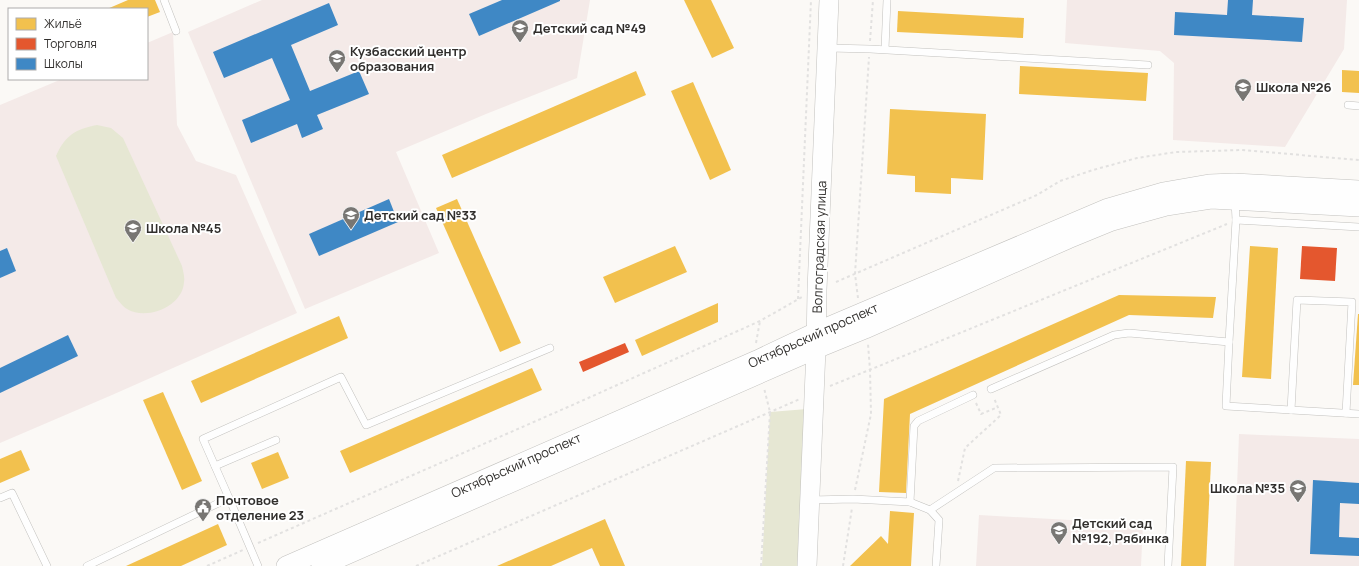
<svg xmlns="http://www.w3.org/2000/svg" width="1359" height="566" viewBox="0 0 1359 566" font-family="Manrope,sans-serif">
  <rect width="100%" height="100%" fill="#fbf9f6"/>
  <g fill="#f4eae8">
    <polygon points="262,0 590,0 577,78 486,114 396,152 439,253 305,309 188,32"/>
    <polygon points="1067,0 1347,0 1344,49 1285,147 1173,140 1174,63 1160,51 1065,43"/>
    <polygon points="173,32 177,125 196,161 236,175 297,313 112,395 0,443 0,105 62,79 147,79 147,43"/>
    <polygon points="1239,434 1359,439 1359,566 1234,566"/>
    <polygon points="979,515 1143,524 1141,566 976,566"/>
  </g>
  <g fill="#e6e7d3">
    <path d="M97 125 111 128 123 138 182 266C183 271 185 277 184 282 183 306 147 321 127 309 123 307 120 302 116 298L56 156C65 136 75 129 97 125Z"/>
    <polygon points="807,409 801,566 762,566 770,412"/>
  </g>
  <g fill="#f2c14e">
    <polygon points="128,0 155,0 160,12 147,17 147,9 107,9"/>
    <polygon points="684,0 711,0 734,48 712,58"/>
    <polygon points="898,11 1024,18 1023,38 897,32"/>
    <polygon points="1020,66 1148,73 1146,101 1019,94"/>
    <polygon points="1342,70 1359,71 1359,93 1342,92"/>
    <polygon points="636,71 646,95 452,178 442,155"/>
    <polygon points="693,82 731,170 710,180 671,91"/>
    <polygon points="890,109 986,114 983,180 951,178 951,194 915,192 915,176 887,174"/>
    <polygon points="457,199 521,343 500,352 436,208"/>
    <polygon points="675,246 687,272 615,303 603,277"/>
    <polygon points="1250,246 1278,248 1271,379 1242,377"/>
    <polygon points="1119,295 1216,297 1213,318 1129,315 910,414 906,493 879,492 884,399"/>
    <polygon points="718,303 718,322 642,356 635,340"/>
    <polygon points="1358,314 1359,314 1359,385 1353,385"/>
    <polygon points="339,316 348,338 201,403 191,381"/>
    <polygon points="532,368 542,390 350,473 340,451"/>
    <polygon points="163,392 202,481 182,490 143,400"/>
    <polygon points="21,450 30,470 0,483 0,459"/>
    <polygon points="278,452 289,478 262,489 251,463"/>
    <polygon points="1186,461 1211,462 1206,566 1181,566"/>
    <polygon points="890,511 914,513 911,566 850,566 881,536 888,544"/>
    <polygon points="605,519 625,566 600,566 592,548 551,566 497,566"/>
    <polygon points="218,524 227,545 181,566 126,566"/>
  </g>
  <g fill="#e4572e">
    <polygon points="1302,246 1337,248 1335,281 1300,279"/>
    <polygon points="625,343 629,352 583,372 579,362"/>
  </g>
  <g fill="#3f88c5">
    <polygon points="502,0 560,0 560,1 479,36 469,14"/>
    <polygon points="1228,0 1253,0 1252,15 1304,18 1302,42 1174,35 1175,12 1227,15"/>
    <polygon points="329,3 338,25 291,45 310,91 359,71 369,94 317,115 323,129 302,138 297,124 251,143 242,120 290,100 272,58 224,78 213,52"/>
    <polygon points="389,199 398,222 319,256 309,234"/>
    <polygon points="7,248 16,271 0,278 0,251"/>
    <polygon points="68,335 78,356 0,393 0,368"/>
    <polygon points="1313,480 1359,483 1359,504 1340,503 1339,537 1359,538 1359,556 1310,554"/>
  </g>
  <g fill="none" stroke-linecap="round" stroke-linejoin="round">
    <g stroke="#c2c1be" stroke-width="8">
      <g id="service">
        <polyline points="164,0 176,31"/>
        <polyline points="829,48 870,49 1148,65"/>
        <polyline points="885,49 887,0"/>
        <polyline points="1348,105 1359,106"/>
        <polyline points="1235,200 1236,220 1229,342 1226,406 1359,414"/>
        <polyline points="1236,220 1359,227"/>
        <polyline points="991,389 1114,335 1129,333 1229,342"/>
        <polyline points="1291,410 1297,300 1352,302 1346,413"/>
        <polyline points="215,466 276,440"/>
        <polyline points="0,498 12,493 47,566"/>
        <polyline points="229,498 203,439 341,377 366,425 550,348"/>
        <polyline points="811,500 853,499 910,502 914,426 918,421 973,395"/>
        <polyline points="910,502 930,510"/>
        <polyline points="87,566 229,498 258,566"/>
        <polyline points="936,566 939,520 930,510 994,468 1173,467 1168,566"/>
      </g>
    </g>
    <g stroke="#c2c1be" stroke-width="20">
      <g id="secondary">
        <polyline points="286,566 757,360 816,332 1108,208 1163,192 1209,184 1234,183 1359,190"/>
        <polyline points="321,566 816,349 865,329 1068,239 1112,221 1166,206 1211,199 1359,207"/>
        <polyline points="807,566 816,349 817,290 829,0"/>
      </g>
    </g>
    <g stroke="#e2e1e0" stroke-width="2" stroke-dasharray="3 3" stroke-linecap="butt">
      <polyline points="870,41 873,0"/>
      <polyline points="836,282 1037,195 1060,181 1093,170 1137,158 1176,152 1242,150 1359,160"/>
      <polyline points="858,298 855,274 869,57"/>
      <polyline points="798,299 811,0"/>
      <polyline points="756,343 760,321"/>
      <polyline points="830,386 1227,224"/>
      <polyline points="976,403 981,414 998,407"/>
      <polyline points="958,481 965,448 1001,415 994,398"/>
      <polyline points="855,490 871,414 870,370 868,344"/>
      <polyline points="258,543 577,403 760,321 802,297"/>
      <polyline points="207,566 243,550"/>
      <polyline points="416,566 800,399"/>
      <polyline points="761,566 770,412 764,388"/>
      <polyline points="843,566 852,508"/>
    </g>
    <use href="#service" stroke="#fefefe" stroke-width="7"/>
    <use href="#secondary" stroke="#fefefe" stroke-width="19"/>
  </g>
  <defs>
    <g id="school-pin" transform="scale(0.9)"><path d="M0 17L-7.5 6A9.5 9.5 0 1 1 7.5 6Z" fill="#787673" stroke="#fff"/><path d="M0-5L7-2L0 1L-7-2ZM-4 1L0 2.5L4 1V4Q0 6-4 4Z" fill="#fff"/></g>
    <g id="civic-pin" transform="scale(0.9)"><path d="M0 17L-7.5 6A9.5 9.5 0 1 1 7.5 6Z" fill="#787673" stroke="#fff"/><path d="M-.6-6.5H3V-4.5H.6V-3L4-1V1h2V6H-6V1h2V-1L-.6-3ZM-1.2 2.5V6h2.4V2.5Z" fill="#fff"/></g>
  </defs>
  <g fill-rule="evenodd">
    <use href="#school-pin" x="520" y="28"/>
    <use href="#school-pin" x="337" y="58"/>
    <use href="#school-pin" x="1243" y="87"/>
    <use href="#school-pin" x="351" y="215"/>
    <use href="#school-pin" x="133" y="228"/>
    <use href="#school-pin" x="1298" y="488"/>
    <use href="#civic-pin" x="203" y="507"/>
    <use href="#school-pin" x="1059" y="530"/>
  </g>
  <g text-anchor="middle" dominant-baseline="central" stroke-width="4" stroke-linejoin="round" paint-order="stroke">
    <g font-size="13" font-weight="bold" fill="#312f2d" stroke="#fff" text-anchor="start">
      <text x="533" y="28">Детский сад №49</text>
      <text x="350" y="51">Кузбасский центр<tspan x="350" dy="15">образования</tspan></text>
      <text x="1256" y="87">Школа №26</text>
      <text x="364" y="215">Детский сад №33</text>
      <text x="146" y="228">Школа №45</text>
      <text x="1285" y="488" text-anchor="end">Школа №35</text>
      <text x="216" y="500">Почтовое<tspan x="216" dy="15">отделение 23</tspan></text>
      <text x="1072" y="523">Детский сад<tspan x="1072" dy="15">№192, Рябинка</tspan></text>
    </g>
    <g font-size="13" fill="#312f2d" stroke="#fff">
      <text transform="translate(819 247) rotate(-88)">Волгоградская улица</text>
      <text transform="translate(813 335) rotate(-24)">Октябрьский проспект</text>
      <text transform="translate(516 465) rotate(-24)">Октябрьский проспект</text>
    </g>
  </g>
  <rect x="8" y="8" width="140" height="72" fill="#ffffff" stroke="#adacab"/>
  <rect x="16" y="18" width="20" height="12" fill="#f2c14e" stroke="#adacab"/>
  <text x="44" y="28" font-size="12" fill="#312f2d">Жильё</text>
  <rect x="16" y="38" width="20" height="12" fill="#e4572e" stroke="#adacab"/>
  <text x="44" y="48" font-size="12" fill="#312f2d">Торговля</text>
  <rect x="16" y="58" width="20" height="12" fill="#3f88c5" stroke="#adacab"/>
  <text x="44" y="68" font-size="12" fill="#312f2d">Школы</text>
</svg>
